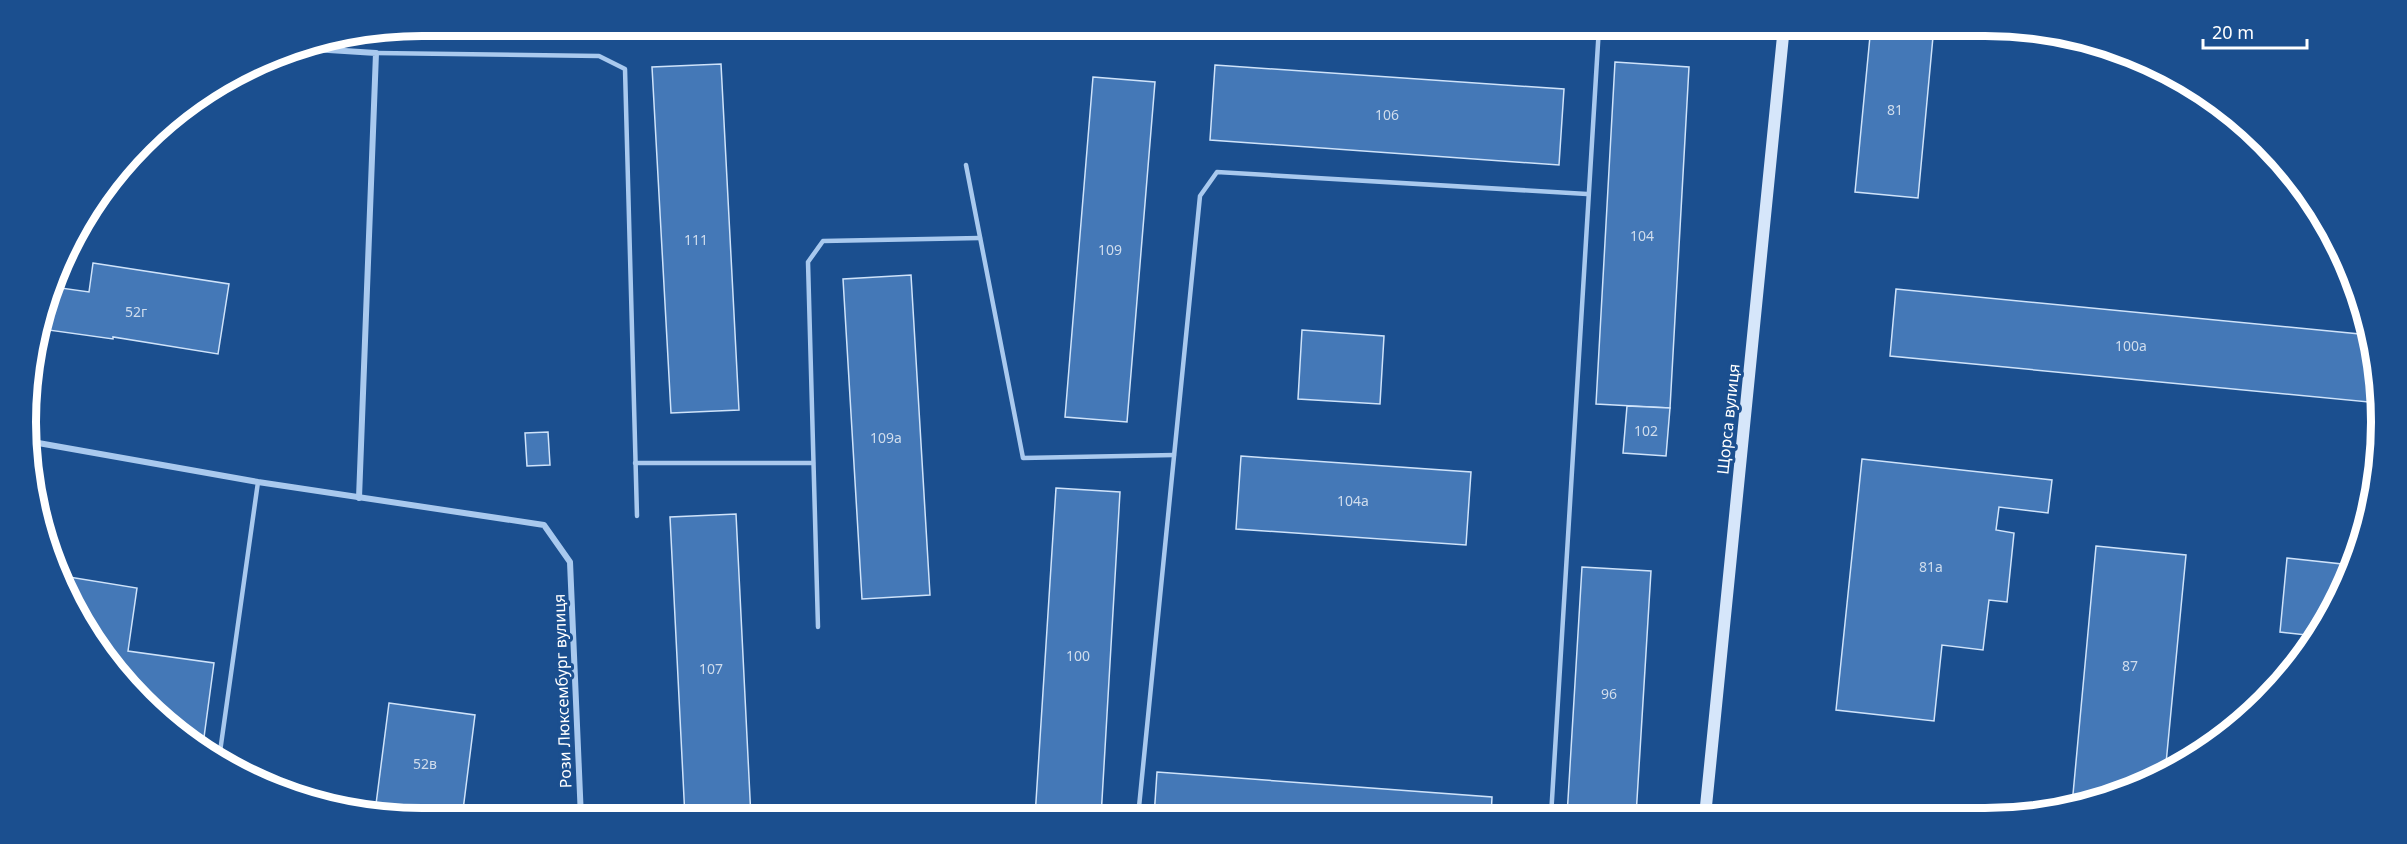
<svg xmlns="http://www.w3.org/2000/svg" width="2407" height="844" viewBox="0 0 2407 844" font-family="'Noto Sans',sans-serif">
  <rect width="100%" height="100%" fill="#1b4f8f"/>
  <g fill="#4478b7" stroke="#cfe3fa" stroke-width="1.5">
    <polygon points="1871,26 1934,26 1918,198 1855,192"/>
    <polygon points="1615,62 1689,67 1670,408 1596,404"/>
    <polygon points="721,64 739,410 671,413 652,67"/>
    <polygon points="1215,65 1564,89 1559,165 1210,140"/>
    <polygon points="1093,77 1155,82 1127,422 1065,417"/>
    <polygon points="93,263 229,284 218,354 113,337 113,339 41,329 54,287 89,292"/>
    <polygon points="911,275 930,595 862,599 843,279"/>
    <polygon points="1896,289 2370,335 2378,370 2379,403 1890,356"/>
    <polygon points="1302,330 1384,336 1380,404 1298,399"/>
    <polygon points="1627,406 1670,408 1666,456 1623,453"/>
    <polygon points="548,432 550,465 527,466 525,433"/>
    <polygon points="1241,456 1471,472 1466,545 1236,529"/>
    <polygon points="1862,459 2052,480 2048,513 1999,507 1996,530 2014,533 2007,602 1989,600 1983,650 1942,645 1934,721 1836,710"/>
    <polygon points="1056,488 1120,492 1101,817 1035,817"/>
    <polygon points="736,514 751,818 685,818 670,517"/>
    <polygon points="2096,546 2186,555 2165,774 2160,778 2072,805"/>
    <polygon points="2287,558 2351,565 2328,621 2316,636 2280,632"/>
    <polygon points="1582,567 1651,571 1636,816 1567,816"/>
    <polygon points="63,576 137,588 128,651 214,663 202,752 141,702 93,643"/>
    <polygon points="389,703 475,715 462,818 422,818 375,812"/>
    <polygon points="1157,772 1492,797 1491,816 1154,817"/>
  </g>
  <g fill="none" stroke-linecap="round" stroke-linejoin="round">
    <g stroke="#a9c9ee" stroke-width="4.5">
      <polyline points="1650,27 1783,36"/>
      <polyline points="376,53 599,56 625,69 637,516"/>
      <polyline points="966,165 1023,458 1174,455"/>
      <polyline points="635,463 813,463"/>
      <polyline points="818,627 808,262 823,241 980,238"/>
      <polyline points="219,759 258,482"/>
      <polyline points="1551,816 1599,27"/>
      <polyline points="1138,817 1200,196 1217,172 1587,194"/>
    </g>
    <g stroke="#a9c9ee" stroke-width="6">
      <polyline points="297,48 376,53 359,498"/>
      <polyline points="27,441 258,482 544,525 570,562 581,818"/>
    </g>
    <polyline stroke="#d6e6fa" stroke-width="12" points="1705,816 1784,26"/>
  </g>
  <g text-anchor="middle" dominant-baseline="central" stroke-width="6" stroke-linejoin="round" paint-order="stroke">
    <g font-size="14" fill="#d0dded">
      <text x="1895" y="109">81</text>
      <text x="1387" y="114">106</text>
      <text x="1642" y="235">104</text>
      <text x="696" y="239">111</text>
      <text x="1110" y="249">109</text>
      <text x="136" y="311">52г</text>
      <text x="2131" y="345">100а</text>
      <text x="1646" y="430">102</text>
      <text x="886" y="437">109а</text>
      <text x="1353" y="500">104а</text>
      <text x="1931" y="566">81а</text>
      <text x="1078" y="655">100</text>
      <text x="2130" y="665">87</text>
      <text x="711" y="668">107</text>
      <text x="1609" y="693">96</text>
      <text x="425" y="763">52в</text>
    </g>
    <g font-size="16" fill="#fff" stroke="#1b4f8f">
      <text transform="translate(1728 419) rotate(-84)">Щорса вулиця</text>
      <text transform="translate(562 691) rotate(-92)">Рози Люксембург вулиця</text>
    </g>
  </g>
  <path d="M0 0H2407V844H0ZM422 36H1985A386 386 0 0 1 2371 422V422A386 386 0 0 1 1985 808H422A386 386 0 0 1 36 422V422A386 386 0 0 1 422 36Z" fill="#1b4f8f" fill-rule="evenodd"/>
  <path fill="none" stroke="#fff" stroke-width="8" d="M422 36H1985A386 386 0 0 1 2371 422V422A386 386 0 0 1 1985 808H422A386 386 0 0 1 36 422V422A386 386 0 0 1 422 36Z"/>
  <path d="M2203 39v9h104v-9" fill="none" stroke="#ffffff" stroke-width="3"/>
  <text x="2212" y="39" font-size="18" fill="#ffffff" stroke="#1b4f8f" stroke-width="4.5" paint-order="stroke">20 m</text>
</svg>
